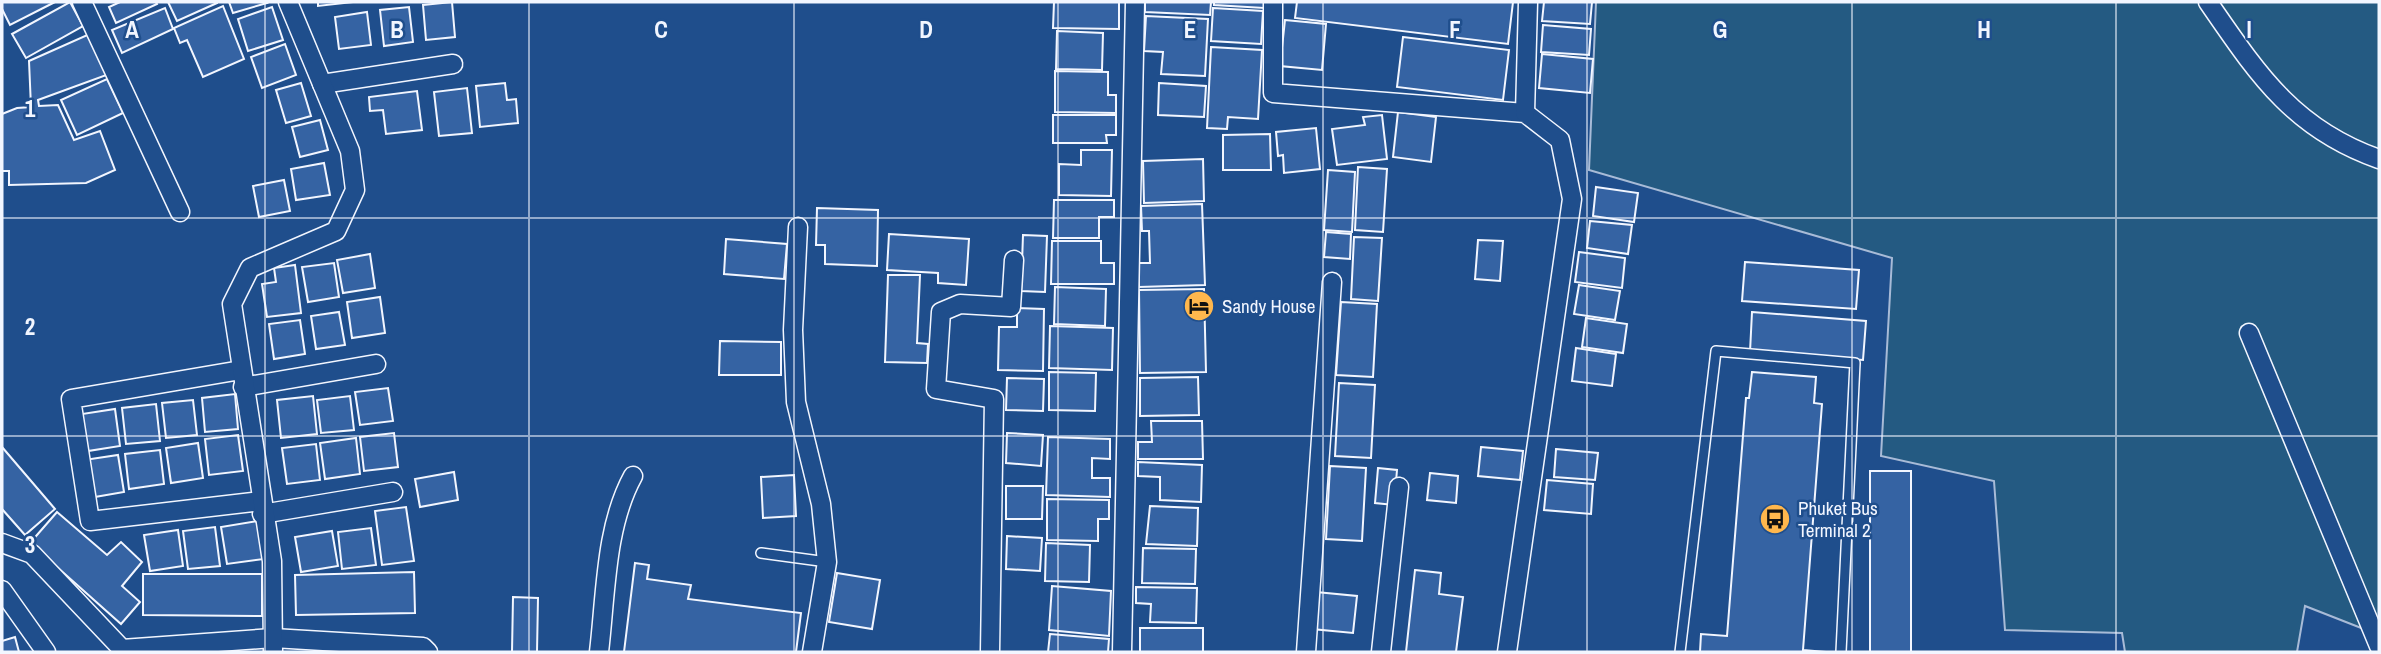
<svg xmlns="http://www.w3.org/2000/svg" width="2381" height="654" viewBox="0 0 2381 654" font-family="'Archivo Narrow',sans-serif">
  <rect width="100%" height="100%" fill="#1f4e8c"/>
  <polygon fill="#245a82" stroke="#a8bbd7" stroke-width="2" points="1596,2 2379,2 2379,635 2305,606 2297,652 2125,652 2122,633 2005,630 1994,481 1881,456 1892,258 1589,170"/>
  <g fill="#3563a3" stroke="#f2f6ff" stroke-width="2">
    <polygon points="2,2 55,2 10,25 2,9"/>
    <polygon points="70,2 83,26 26,58 12,34"/>
    <polygon points="120,2 156,2 157,4 116,23 109,7"/>
    <polygon points="168,2 217,2 217,3 177,21"/>
    <polygon points="229,2 266,2 267,3 233,13"/>
    <polygon points="318,2 353,2 318,6"/>
    <polygon points="452,2 455,37 426,40 423,5"/>
    <polygon points="1054,2 1119,2 1119,29 1053,28"/>
    <polygon points="1145,2 1211,2 1210,15 1145,12"/>
    <polygon points="1214,2 1264,2 1264,8 1214,5"/>
    <polygon points="1297,2 1513,2 1508,44 1295,18"/>
    <polygon points="1544,2 1592,2 1590,24 1542,21"/>
    <polygon points="223,6 244,59 203,77 187,40 180,43 174,28"/>
    <polygon points="272,7 283,40 248,51 238,19"/>
    <polygon points="409,7 413,42 384,46 380,10"/>
    <polygon points="165,8 173,29 122,53 112,30"/>
    <polygon points="1213,8 1263,11 1261,44 1211,41"/>
    <polygon points="367,12 371,45 339,49 335,17"/>
    <polygon points="1146,16 1208,19 1205,76 1161,74 1163,52 1144,51"/>
    <polygon points="1285,20 1326,24 1322,70 1280,66"/>
    <polygon points="1543,25 1591,29 1589,55 1541,52"/>
    <polygon points="1057,31 1103,33 1102,70 1056,69"/>
    <polygon points="94,32 112,73 38,100 39,106 58,105 74,140 100,131 115,170 86,183 9,185 9,171 2,171 2,114 17,108 31,107 29,61"/>
    <polygon points="1403,37 1509,50 1503,100 1397,87"/>
    <polygon points="285,44 296,75 262,88 251,57"/>
    <polygon points="1211,47 1262,50 1258,119 1228,117 1227,129 1207,128"/>
    <polygon points="1542,54 1593,59 1590,93 1539,88"/>
    <polygon points="1055,71 1108,72 1108,95 1116,95 1116,113 1055,112"/>
    <polygon points="107,79 123,113 77,135 61,100"/>
    <polygon points="301,83 311,116 286,123 276,90"/>
    <polygon points="505,83 507,100 516,99 518,123 480,127 476,86"/>
    <polygon points="1159,83 1206,86 1204,117 1158,115"/>
    <polygon points="467,88 472,133 439,136 434,92"/>
    <polygon points="417,91 422,130 386,134 383,110 370,111 369,97"/>
    <polygon points="1398,112 1436,117 1431,162 1393,157"/>
    <polygon points="1053,115 1116,115 1116,135 1106,135 1107,143 1053,143"/>
    <polygon points="1382,115 1387,159 1337,165 1332,129 1365,125 1363,117"/>
    <polygon points="320,120 328,150 300,157 292,127"/>
    <polygon points="1316,128 1320,169 1284,173 1283,155 1278,156 1276,132"/>
    <polygon points="1270,134 1271,170 1223,170 1223,135"/>
    <polygon points="1081,150 1112,150 1111,196 1059,195 1059,164 1081,165"/>
    <polygon points="1203,159 1204,201 1144,203 1143,161"/>
    <polygon points="324,163 330,195 296,200 291,169"/>
    <polygon points="1358,167 1387,169 1383,232 1355,230"/>
    <polygon points="1328,170 1355,172 1352,232 1324,230"/>
    <polygon points="284,180 290,211 259,217 253,186"/>
    <polygon points="1596,187 1638,193 1634,222 1593,216"/>
    <polygon points="1054,200 1114,200 1114,217 1099,217 1099,238 1053,238"/>
    <polygon points="1202,204 1205,285 1139,287 1138,263 1150,263 1149,231 1142,231 1141,206"/>
    <polygon points="817,208 878,210 877,266 825,264 825,245 816,245"/>
    <polygon points="1590,221 1632,225 1628,254 1587,248"/>
    <polygon points="1326,232 1351,234 1350,259 1324,257"/>
    <polygon points="889,234 969,239 966,285 938,283 938,273 887,270"/>
    <polygon points="1023,235 1047,236 1045,292 1021,291"/>
    <polygon points="1354,237 1382,238 1378,301 1351,299"/>
    <polygon points="726,239 787,244 784,279 724,274"/>
    <polygon points="1478,240 1503,241 1500,281 1475,279"/>
    <polygon points="1052,241 1101,241 1101,263 1114,263 1114,284 1051,284"/>
    <polygon points="1579,252 1625,258 1622,288 1575,282"/>
    <polygon points="370,254 375,288 343,293 337,260"/>
    <polygon points="1745,262 1859,270 1856,309 1742,301"/>
    <polygon points="334,263 339,297 308,302 302,267"/>
    <polygon points="295,265 301,313 267,317 262,284 276,282 274,268"/>
    <polygon points="888,275 920,275 917,343 928,344 927,363 885,362"/>
    <polygon points="1579,285 1620,291 1615,320 1574,314"/>
    <polygon points="1055,287 1106,289 1105,326 1054,324"/>
    <polygon points="1204,289 1206,372 1140,373 1139,290"/>
    <polygon points="380,297 385,333 352,338 347,302"/>
    <polygon points="1341,302 1377,304 1373,377 1336,375"/>
    <polygon points="1017,308 1044,309 1043,371 998,370 999,327 1017,327"/>
    <polygon points="339,312 345,345 316,349 311,316"/>
    <polygon points="1752,312 1866,321 1863,360 1750,352"/>
    <polygon points="1586,318 1627,324 1623,353 1582,347"/>
    <polygon points="300,320 305,354 274,359 269,324"/>
    <polygon points="1050,326 1113,328 1112,370 1049,368"/>
    <polygon points="720,341 781,342 781,375 719,375"/>
    <polygon points="1576,348 1616,354 1612,386 1572,381"/>
    <polygon points="1049,372 1096,373 1095,411 1049,410"/>
    <polygon points="1752,372 1816,377 1814,403 1822,404 1803,650 1826,652 1700,652 1701,634 1727,636 1746,398 1749,398"/>
    <polygon points="1198,377 1199,415 1140,416 1140,378"/>
    <polygon points="1007,378 1044,379 1043,411 1006,410"/>
    <polygon points="1339,383 1375,385 1371,458 1335,456"/>
    <polygon points="388,388 393,421 360,425 355,392"/>
    <polygon points="235,394 238,429 205,432 202,398"/>
    <polygon points="313,396 317,434 281,438 277,400"/>
    <polygon points="350,396 354,430 321,433 317,400"/>
    <polygon points="193,400 197,435 166,438 162,403"/>
    <polygon points="156,404 160,441 126,444 122,408"/>
    <polygon points="115,409 120,446 88,451 82,414"/>
    <polygon points="1151,421 1202,421 1203,459 1138,459 1138,442 1152,442"/>
    <polygon points="394,433 398,467 364,471 360,437"/>
    <polygon points="1007,433 1043,435 1041,466 1006,463"/>
    <polygon points="238,435 243,471 209,475 205,439"/>
    <polygon points="1048,437 1110,439 1110,459 1092,458 1092,478 1110,478 1110,497 1046,495"/>
    <polygon points="356,438 360,474 325,479 320,443"/>
    <polygon points="198,443 203,478 171,483 166,448"/>
    <polygon points="316,444 320,480 287,484 282,448"/>
    <polygon points="2,447 55,509 25,535 2,509"/>
    <polygon points="1481,447 1523,451 1520,480 1478,476"/>
    <polygon points="1556,449 1598,453 1595,480 1554,477"/>
    <polygon points="160,450 164,484 129,489 125,454"/>
    <polygon points="118,455 124,492 89,498 84,460"/>
    <polygon points="1138,462 1202,465 1201,502 1160,500 1160,477 1138,476"/>
    <polygon points="1330,466 1366,468 1362,541 1326,539"/>
    <polygon points="1378,468 1397,470 1394,505 1375,503"/>
    <rect x="1870" y="471" width="41" height="181"/>
    <polygon points="454,472 458,500 420,507 415,479"/>
    <polygon points="1430,473 1458,476 1456,503 1427,500"/>
    <polygon points="794,475 796,516 763,518 761,477"/>
    <polygon points="1547,480 1593,484 1591,514 1544,510"/>
    <polygon points="1006,486 1043,486 1042,519 1006,519"/>
    <polygon points="1047,499 1109,500 1109,519 1098,519 1098,541 1047,540"/>
    <polygon points="1150,506 1198,508 1197,546 1146,544"/>
    <polygon points="406,507 414,561 382,565 375,511"/>
    <polygon points="57,512 107,555 121,542 142,562 122,586 140,602 121,624 30,543"/>
    <polygon points="258,521 264,559 227,564 221,527"/>
    <polygon points="215,527 220,566 188,569 183,531"/>
    <polygon points="371,528 376,565 342,569 338,532"/>
    <polygon points="178,530 183,566 150,571 144,535"/>
    <polygon points="332,531 338,566 301,572 295,537"/>
    <polygon points="1007,536 1042,538 1040,571 1006,569"/>
    <polygon points="1046,543 1090,545 1089,582 1045,581"/>
    <polygon points="1143,548 1196,549 1195,584 1142,583"/>
    <polygon points="635,563 649,565 647,579 691,585 688,599 801,613 796,652 624,652"/>
    <polygon points="1415,570 1441,573 1439,594 1463,597 1456,652 1406,652"/>
    <polygon points="414,572 415,613 296,615 295,575"/>
    <polygon points="837,573 880,580 872,629 829,622"/>
    <polygon points="143,574 262,574 262,616 143,615"/>
    <polygon points="1052,586 1111,591 1109,636 1049,630"/>
    <polygon points="1136,587 1197,588 1196,623 1150,622 1151,604 1136,603"/>
    <polygon points="1316,592 1357,596 1353,633 1312,629"/>
    <polygon points="513,597 538,598 537,652 512,652"/>
    <rect x="1140" y="628" width="63" height="24"/>
    <polygon points="1050,634 1109,639 1108,652 1048,652"/>
    <polygon points="15,637 19,652 2,652 2,641"/>
  </g>
  <g fill="none" stroke-linecap="round" stroke-linejoin="round">
    <g stroke="#f2f6ff" stroke-width="12">
      <g id="service">
        <polyline points="761,553 827,562"/>
        <polyline points="1680,652 1716,351 1855,363 1841,652"/>
      </g>
    </g>
    <g stroke="#f2f6ff" stroke-width="21">
      <g id="minor">
        <polyline points="82,2 180,212"/>
        <polyline points="1273,2 1273,93 1525,113 1560,140 1572,199 1507,652"/>
        <path d="M2208 2C2257 73 2293 129 2379 159"/>
        <polyline points="322,84 453,64"/>
        <polyline points="1525,113 1528,2"/>
        <polyline points="798,227 793,330 796,402 821,504 827,562 812,652"/>
        <polyline points="2249,333 2379,646"/>
        <polyline points="241,370 71,399 90,521 261,501"/>
        <polyline points="243,387 376,364"/>
        <polyline points="262,514 393,492"/>
        <polyline points="2,543 32,554 122,649 273,638 423,647 428,652"/>
        <polyline points="2,590 46,652"/>
        <polyline points="273,652 272,561 232,304 250,268 336,231 355,190 350,151 288,2"/>
        <path d="M599 652C606 594 605 527 633 476"/>
        <polyline points="990,652 994,399 936,389 941,312 960,304 1011,307 1014,260"/>
        <polyline points="1122,652 1135,2"/>
        <polyline points="1306,652 1332,282"/>
        <polyline points="1381,652 1399,487"/>
      </g>
    </g>
    <use href="#service" stroke="#1f4e8c" stroke-width="9"/>
    <use href="#minor" stroke="#1f4e8c" stroke-width="18"/>
  </g>
  <path fill="none" stroke="#f2f6ff" stroke-width="2" stroke-opacity="0.55" d="M265 2V652M529 2V652M794 2V652M1058 2V652M1323 2V652M1587 2V652M1852 2V652M2116 2V652M2 218H2379M2 436H2379"/>
  <defs>
    <g id="hotel-disc" transform="scale(1.575)"><circle r="9.5" fill="#ffb74d" stroke="#1f4e8c"/><path d="M-6-4.5h1.5V1H6V5H4.5V3h-9V5H-6ZM-4 0a1.8 1.8 0 1 1 3.6 0ZM.5 0V-2.5h3Q6-2.5 6 0Z" fill="#111"/></g>
    <g id="bus-disc" transform="scale(1.575)"><circle r="9.5" fill="#ffb74d" stroke="#1f4e8c"/><path d="M-5-6H5V4H4V6H2V4H-2V6H-4V4H-5ZM-3.5-4V0h7V-4ZM-3.5 1.2v1.5H-2V1.2ZM2 1.2v1.5H3.5V1.2Z" fill="#111"/></g>
  </defs>
  <g fill-rule="evenodd">
    <use href="#hotel-disc" x="1199" y="306"/>
    <use href="#bus-disc" x="1775" y="519"/>
  </g>
  <g text-anchor="middle" dominant-baseline="central" stroke-width="5" stroke-linejoin="round" paint-order="stroke">
    <g font-size="19" fill="#f2f6ff" stroke="#1f4e8c" text-anchor="start">
      <text x="1222" y="306">Sandy House</text>
      <text x="1798" y="508">Phuket Bus<tspan x="1798" dy="22">Terminal 2</tspan></text>
    </g>
  </g>
  <g font-size="23" text-anchor="middle" font-weight="bold" fill="#f2f6ff" stroke="#1f4e8c" stroke-width="5" stroke-linejoin="round" paint-order="stroke">
    <text x="132" y="38">A</text>
    <text x="397" y="38">B</text>
    <text x="661" y="38">C</text>
    <text x="926" y="38">D</text>
    <text x="1190" y="38">E</text>
    <text x="1455" y="38">F</text>
    <text x="1720" y="38">G</text>
    <text x="1984" y="38">H</text>
    <text x="2249" y="38">I</text>
    <text x="30" y="117">1</text>
    <text x="30" y="335">2</text>
    <text x="30" y="553">3</text>
  </g>
  <rect width="2381" height="654" fill="none" stroke="#f2f6ff" stroke-width="7"/>
</svg>
